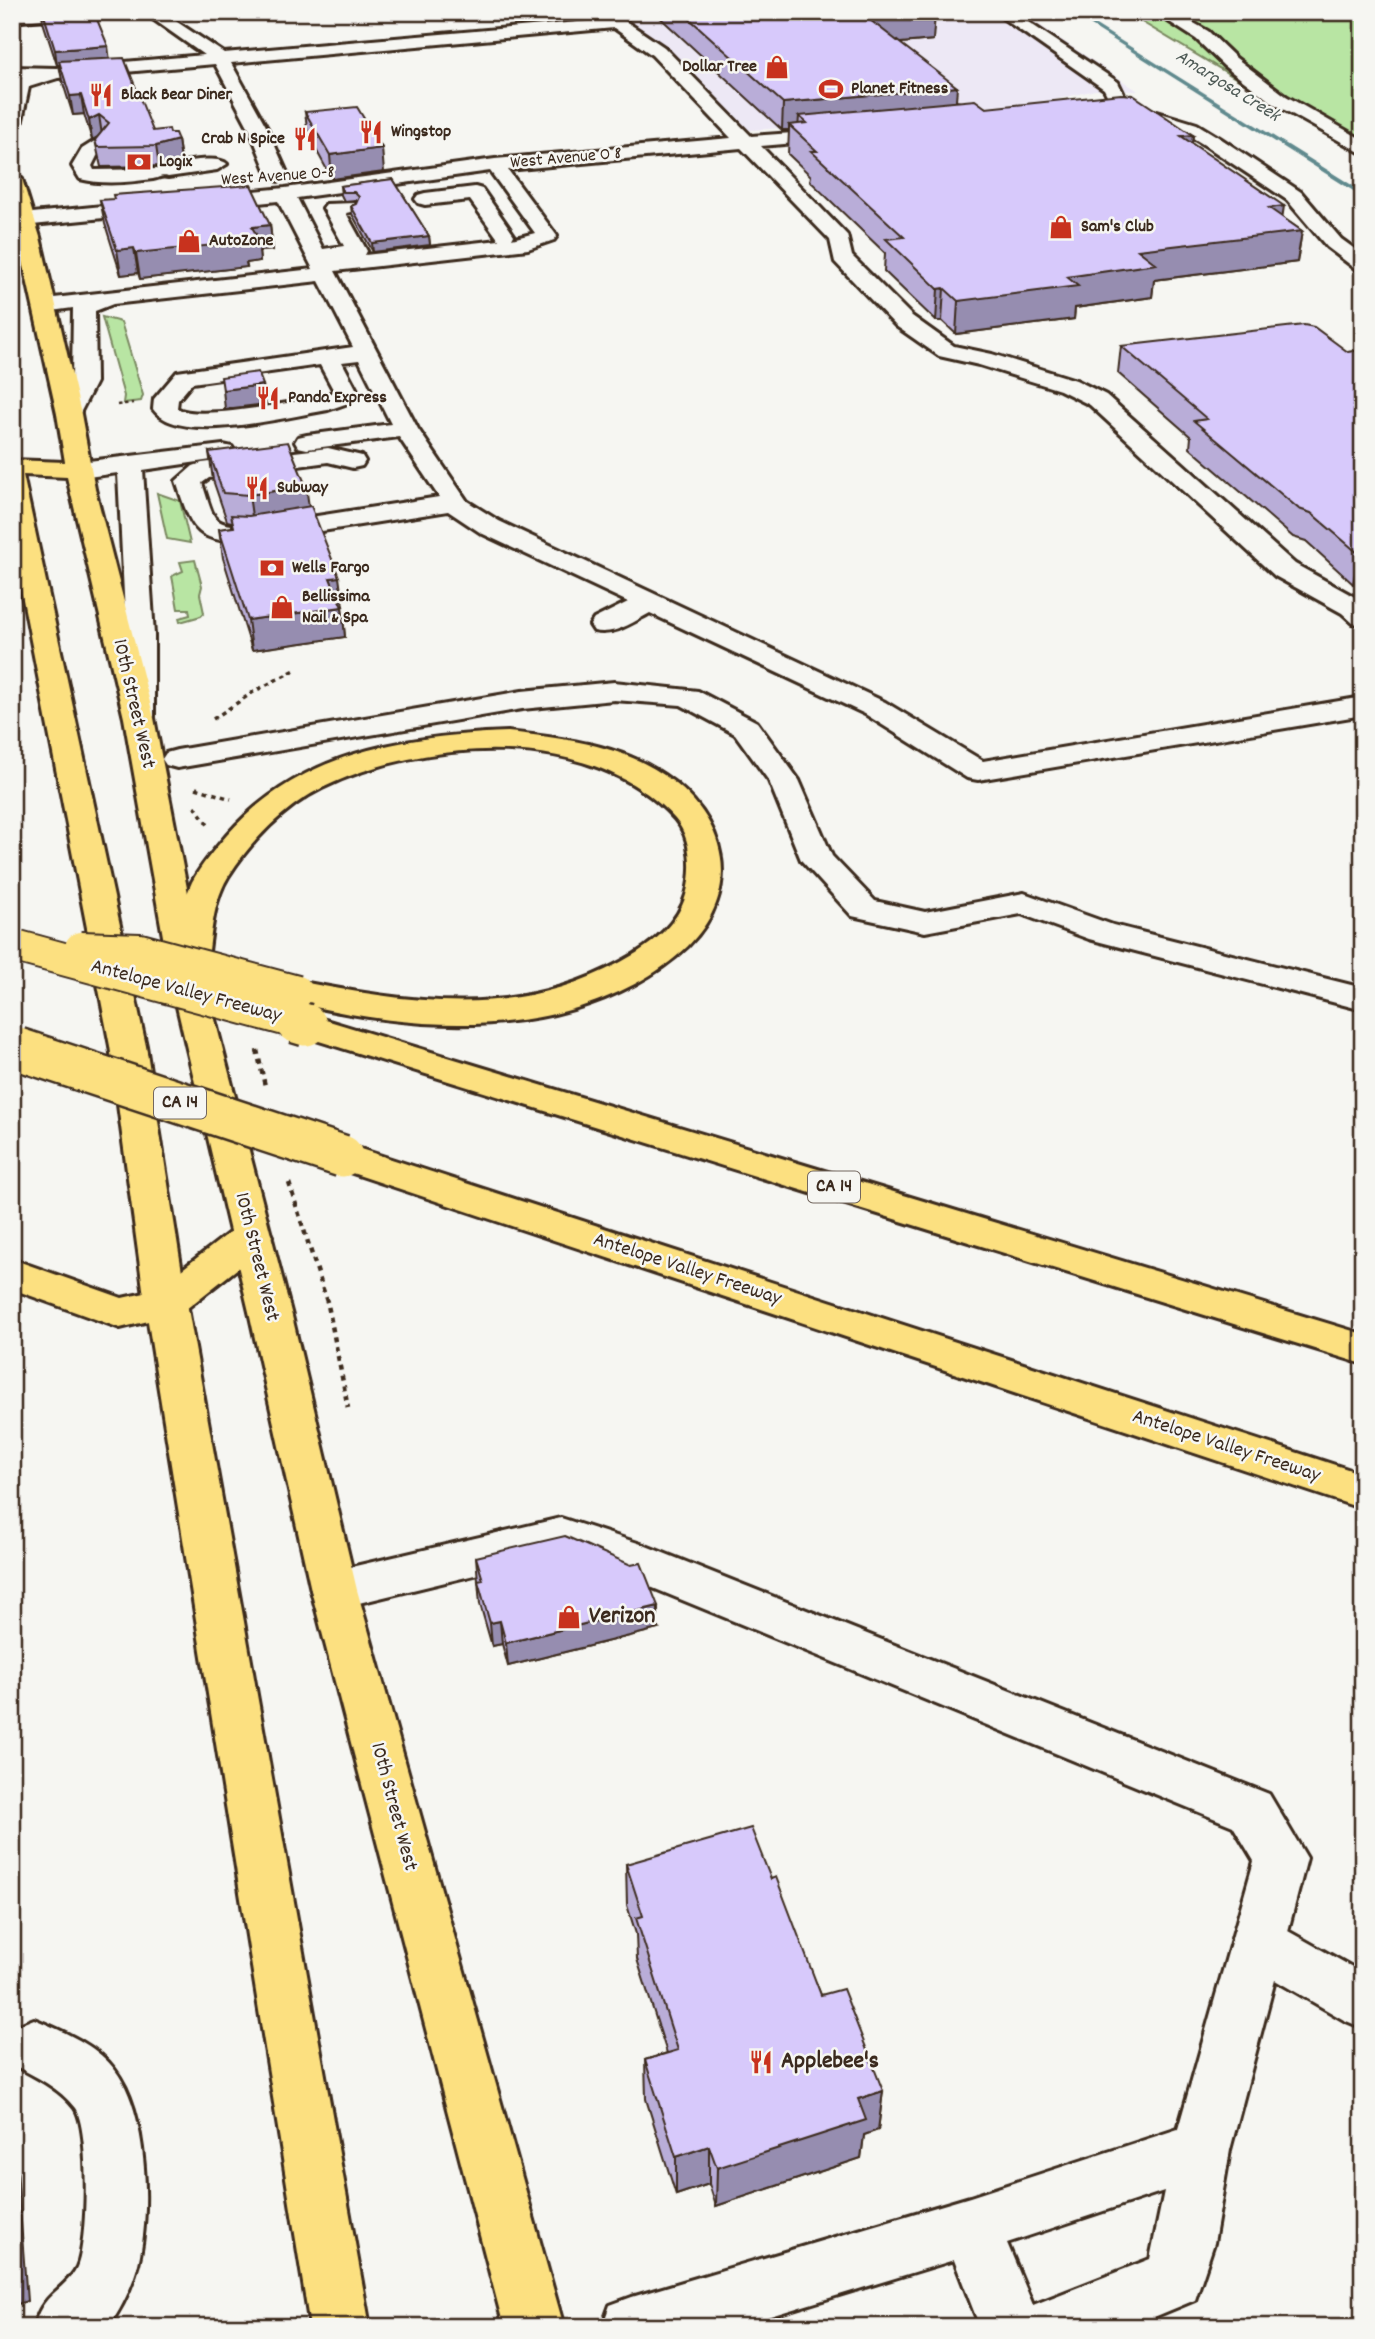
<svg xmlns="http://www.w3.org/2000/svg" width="1375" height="2339" viewBox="0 0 1375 2339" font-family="Dekko,sans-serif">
  <rect width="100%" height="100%" fill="#f6f6f2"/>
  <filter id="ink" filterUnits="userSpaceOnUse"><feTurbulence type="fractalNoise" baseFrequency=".0143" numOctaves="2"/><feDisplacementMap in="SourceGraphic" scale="14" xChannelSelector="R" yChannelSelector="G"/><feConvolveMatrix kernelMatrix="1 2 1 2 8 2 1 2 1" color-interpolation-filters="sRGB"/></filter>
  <g filter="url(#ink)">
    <polygon fill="#ede8f5" points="635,12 1020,12 1138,91 1095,90 1018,109 741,131 631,24 615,16"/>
    <g fill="#b8e5a3" stroke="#7a8860" stroke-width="2">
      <polygon points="1125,12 1363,12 1363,154"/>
      <polygon points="102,317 121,322 143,395 141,401 123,403 124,396"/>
      <polygon points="157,493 180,501 190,543 167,539"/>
      <polygon points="195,560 202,586 200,594 204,613 201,616 180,622 179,618 190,615 189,609 178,609 172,576 183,571 180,562"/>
    </g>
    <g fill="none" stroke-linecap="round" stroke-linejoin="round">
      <polygon fill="#618a8e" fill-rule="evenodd" points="1069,12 1075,12 1363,192 1363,197"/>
      <g stroke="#3b2a1e" stroke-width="6">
        <g id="minor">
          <polygon points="12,12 72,12 64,17 12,22"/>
          <path d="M143 12H162L224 53 601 20 593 12H612L664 47 751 136 849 129 851 133 842 139 761 146 847 235 852 256 912 316 954 346 992 354 1076 380 1106 395 1295 564 1362 601 1363 625 1353 623 1342 613 1275 576 1090 405 1060 390 979 365 939 356 896 326 835 262 830 240 741 148 508 170 557 236 554 240 528 249 335 271 418 429 467 501 499 521 885 702 983 761 1363 697V715L978 780 967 778 865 714 650 613C633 622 614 636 594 631L590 625 594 619 628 602 481 533 448 511 253 542C195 542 193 533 176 481L193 466 202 463 328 448 362 456 365 461 362 466 353 468 328 462 209 478 202 483C215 521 210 526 253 526L439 497 399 437 307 449 298 447 295 442 298 437 307 435 391 424 359 360 342 362 358 392 348 403 328 410C289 416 179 446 153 409L154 399 177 372 353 347 319 281 113 304 95 311 96 382 77 419 69 421 61 419 57 414 72 382 73 308 44 312 36 310 33 305 36 300 313 269 278 201 12 227V215L285 188 495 159 731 138 652 55 614 28 231 63 267 128 288 175 278 181 268 175 249 128 215 64 58 78 29 87 21 125 12 130V84L24 77H12V67L56 68 204 55ZM490 171 535 233 512 239 514 235 482 189 475 187 425 193 418 195 415 199 418 203 425 205 470 200 499 240 365 255 367 251 346 213 355 211 358 207 355 203 326 204 323 208 344 246 323 249 297 198ZM320 365 334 391 323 397C294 401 199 422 177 408L178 400 192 383Z"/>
          <polygon points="994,12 1013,12 1118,82 1128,103 1197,124 1220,138 1301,192 1341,239 1363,255 1363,271 1356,269 1327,247 1287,200 1206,146 1183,132 1115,111 1104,89"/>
          <polygon points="1154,12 1174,12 1208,31 1236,58 1286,96 1363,140 1363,154 1274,104 1224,66 1196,39"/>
          <path d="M101 137 110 143 97 156 92 166 94 170 160 169C171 163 218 154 227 164L217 170 168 177C160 175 160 178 153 179 129 182 103 185 80 179L72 166 82 149Z"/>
          <polygon points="223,445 232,447 235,452 232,457 143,470 154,635 154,716 150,722 139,725 128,722 124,716 126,635 118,473 80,478 71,475 67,470 71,465 80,462"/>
          <polygon points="614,682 698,691 757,722 799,780 832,856 875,901 925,912 1024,893 1113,925 1363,988 1363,1010 1089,939 1021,914 925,932 852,916 801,860 769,781 735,734 681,705 614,700 522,709 177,768 166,765 162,759 166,753 177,750 522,691"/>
          <path d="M561 1518 641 1544 1269 1794 1307 1858 1288 1931 1363 1973V2028L1344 2020 1275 1980 1230 2150 1214 2243 1195 2300 1130 2327H980L954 2260 734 2327H602L610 2305 632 2297 970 2197 1178 2129 1254 1861 1233 1826 609 1570 561 1554 334 1609 318 1603 311 1590 318 1577 334 1571ZM1164 2191 1150 2259 1033 2305 1007 2243Z"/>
          <path d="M34 2019C62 2031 97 2045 115 2070 148 2113 151 2213 138 2264 132 2286 122 2308 108 2327H34C36 2320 38 2313 42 2307 51 2292 69 2284 77 2267 88 2243 90 2129 75 2108 60 2088 36 2077 14 2065L12 2060 14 2027Z"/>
        </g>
      </g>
      <g stroke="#3b2a1e" stroke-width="6">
        <polygon id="major" points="12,173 22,179 40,237 81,414 95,489 154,718 205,981 292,1316 357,1590 564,2327 504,2327 311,1590 250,1316 171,981 124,718 67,477 23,475 146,1046 187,1303 370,2327 310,2327 145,1303 110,1046 12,543 12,460 65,462 57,414 12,212"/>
      </g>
      <g stroke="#3b2a1e" stroke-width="6">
        <g id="highway">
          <path d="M508 732C561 738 619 744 664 775 727 817 744 890 688 946 657 976 614 997 573 1009 481 1036 376 1023 285 1000L279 992 285 984 297 981C412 1003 514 1020 621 962 649 947 677 926 686 895 693 871 692 838 675 819 592 726 425 738 322 788 285 806 250 842 228 877 210 906 211 948 205 981L200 988 188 992 176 988 171 981C177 949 178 912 192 882 201 865 215 849 227 835 300 752 402 736 508 732Z"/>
          <polygon points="306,1014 1363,1334 1363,1364 293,1033 288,1025 293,1017"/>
          <polygon points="342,1143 1363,1474 1363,1509 328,1165 323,1156 328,1147"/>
          <polygon points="252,1222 266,1226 272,1236 266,1246 181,1313 120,1328 12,1289 12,1259 122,1298 154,1291 238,1226"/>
        </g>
      </g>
      <polyline stroke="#3b2a1e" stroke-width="2.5" stroke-dasharray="3.5 3.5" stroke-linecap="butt" points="117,405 133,403"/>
      <g stroke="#3b2a1e" stroke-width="3.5" stroke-dasharray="4.5 4.5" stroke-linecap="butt">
        <polyline points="213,719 255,691 295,670"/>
        <polyline points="196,788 231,799"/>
        <polyline points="195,806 208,825"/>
      </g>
      <g stroke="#3b2a1e" stroke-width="4.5" stroke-dasharray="5 5" stroke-linecap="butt">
        <polyline points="257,1050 265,1086"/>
        <polyline points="289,1183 328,1305 348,1408"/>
      </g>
      <use href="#minor" fill="#f6f6f2" fill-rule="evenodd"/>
      <use href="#major" fill="#fce080" fill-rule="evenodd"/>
      <use href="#highway" fill="#fce080" fill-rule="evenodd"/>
      <g stroke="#3b2a1e" stroke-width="36" stroke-linecap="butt">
        <g id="highway-bridge-far1">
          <polyline points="19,947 303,1024"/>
          <polyline points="81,948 140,950 297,992"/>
        </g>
      </g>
      <g stroke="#3b2a1e" stroke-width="46" stroke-linecap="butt">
        <g id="highway-bridge">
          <polyline points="296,1022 306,1025"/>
          <polyline points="18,1049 342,1156"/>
        </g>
      </g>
      <use href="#highway-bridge-far1" stroke="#fce080" stroke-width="32"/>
      <use href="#highway-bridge" stroke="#fce080" stroke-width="41"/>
    </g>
    <g fill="#b9add8" stroke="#3b2a1e" stroke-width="2">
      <polygon points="42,12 94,12 110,59 153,131 170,133 178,140 181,160 159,166 101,167 95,140 97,138 92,140 84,114 73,115 62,80 59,65 57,65 43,22"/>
      <polygon points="654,12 932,12 933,40 900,43 956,101 986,108 1193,135 1192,144 1282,217 1302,231 1297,262 1154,280 1152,297 1075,308 1074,319 956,334 942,321 936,321 884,271 885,253 810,181 811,176 788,154 789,130 782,130"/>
      <polygon points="305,112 384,172 332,179 308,135"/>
      <polygon points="393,179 429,236 430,245 373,252 352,214 351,206 356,204 357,202 355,200 344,201 341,195 340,186"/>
      <polygon points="100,200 270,225 273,250 259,251 260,261 246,263 247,267 140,279 138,273 121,275 105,224"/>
      <polygon points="1121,346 1348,352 1363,350 1363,582 1353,584 1306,541 1293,537 1190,448 1191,437 1118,373"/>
      <polygon points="209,452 309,507 343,606 342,606 345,637 252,650 223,558 219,529 232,527 232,522 227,521 213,480"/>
      <polygon points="476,1557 658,1629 508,1666 502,1644 492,1646 480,1604"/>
      <polygon points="626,1864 771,1879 821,1995 883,2091 878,2130 864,2135 861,2158 716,2206 709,2184 676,2195 646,2099 645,2060 667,2053 637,1959 636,1934 627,1905"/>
    </g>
    <g fill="#968db0" stroke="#3b2a1e" stroke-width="2">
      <polygon points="935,14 933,40 868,46 870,20"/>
      <polygon points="108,46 110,61 57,65 55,50"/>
      <polygon points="957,87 955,115 807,123 799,116 798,129 789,125 789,130 782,130 783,103"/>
      <polygon points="81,95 84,114 73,115 70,96"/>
      <polygon points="99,115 102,135 92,140 89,120"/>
      <polygon points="1193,135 1189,165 1181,136"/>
      <polygon points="178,140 181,160 159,166 156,146"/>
      <polygon points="382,148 384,172 332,179 330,155"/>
      <polygon points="1284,206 1280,233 1302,231 1297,262 1154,280 1152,297 1075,308 1074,319 956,334 958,301 1067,277 1138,250 1269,208"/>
      <polygon points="270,225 273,250 259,251 260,261 246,263 247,267 140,279 136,253 242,238 252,227"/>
      <polygon points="429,236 430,245 373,252 372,243"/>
      <polygon points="134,248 138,273 121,275 117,250"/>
      <polygon points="944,288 942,321 936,321 938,289"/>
      <polygon points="263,385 266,404 225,409 223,390"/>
      <polygon points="306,486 310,514 253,523 249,495"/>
      <polygon points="1359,554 1363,554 1363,582 1353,584"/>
      <polygon points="339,577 343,606 334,607 330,578"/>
      <polygon points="342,607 345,637 252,650 248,620"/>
      <polygon points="658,1606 658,1629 508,1666 506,1643"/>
      <polygon points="500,1621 502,1644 492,1646 490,1623"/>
      <polygon points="883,2091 878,2130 864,2135 861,2158 716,2206 717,2168 858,2099"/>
      <polygon points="709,2146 709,2184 676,2195 676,2157"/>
      <polygon points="12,2147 16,2155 27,2301 12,2306"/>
    </g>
    <g fill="#d7c9fb" stroke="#3b2a1e" stroke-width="2">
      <polygon points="43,12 94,12 108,46 55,50"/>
      <polygon points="682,12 932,12 935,14 870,20 957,87 783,103"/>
      <polygon points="124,58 153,131 169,129 170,133 175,133 178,140 156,146 97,147 95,140 109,123 99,115 89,120 81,95 70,96 59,61"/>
      <polygon points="1121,94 1133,95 1193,135 1181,136 1284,206 1269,208 1302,231 1138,250 1156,264 1067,277 1078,286 958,301 944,288 938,289 886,239 904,237 811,151 817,151 789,125 807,123 799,116 975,100 986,108"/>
      <polygon points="357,107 382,148 330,155 305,112"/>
      <polygon points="393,179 429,236 372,243 351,206 356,204 359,197 354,192 343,192 340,186"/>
      <polygon points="251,185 270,225 252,227 257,236 242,238 244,242 136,253 134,248 117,250 100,200 114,199 113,195"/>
      <polygon points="1304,325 1314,327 1348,352 1363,350 1363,554 1359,554 1311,513 1299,509 1194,421 1207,419 1121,346"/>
      <polygon points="258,372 263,385 223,390 221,377"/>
      <polygon points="288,442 306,486 249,495 223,493 209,452"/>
      <polygon points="311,506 339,577 330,578 342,607 248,620 219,529 234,527 231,515 249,516"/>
      <polygon points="565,1536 631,1565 641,1563 658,1606 506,1643 500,1621 490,1623 478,1581 483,1580 476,1557"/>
      <polygon points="751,1828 771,1879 776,1877 821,1995 843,1989 883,2091 858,2099 866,2120 717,2168 709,2146 676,2157 645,2060 678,2050 636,1918 643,1916 626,1864"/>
    </g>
  </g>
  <defs>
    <g id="shop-bare" transform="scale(1.89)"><path d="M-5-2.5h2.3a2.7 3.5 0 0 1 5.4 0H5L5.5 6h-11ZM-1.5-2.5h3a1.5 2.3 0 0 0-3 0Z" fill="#c8321e" stroke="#f6f6f2" stroke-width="2.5" paint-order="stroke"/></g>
    <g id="stadium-bare" transform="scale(1.89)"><path d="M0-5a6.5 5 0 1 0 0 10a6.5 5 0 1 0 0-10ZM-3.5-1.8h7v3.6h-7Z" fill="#c8321e" stroke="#f6f6f2" stroke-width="2.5" paint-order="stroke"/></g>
    <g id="restaurant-bare" transform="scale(1.89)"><path d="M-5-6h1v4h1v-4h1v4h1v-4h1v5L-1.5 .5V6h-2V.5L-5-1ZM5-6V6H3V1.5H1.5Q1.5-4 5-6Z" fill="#c8321e" stroke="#f6f6f2" stroke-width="2.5" paint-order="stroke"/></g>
    <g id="bank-bare" transform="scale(1.89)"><path d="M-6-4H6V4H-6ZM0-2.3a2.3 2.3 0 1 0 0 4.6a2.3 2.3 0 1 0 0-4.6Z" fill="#c8321e" stroke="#f6f6f2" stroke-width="2.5" paint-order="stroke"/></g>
  </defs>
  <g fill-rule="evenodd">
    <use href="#shop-bare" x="777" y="67"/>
    <use href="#stadium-bare" x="831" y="89"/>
    <use href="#restaurant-bare" x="101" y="95"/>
    <use href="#restaurant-bare" x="371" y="132"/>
    <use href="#restaurant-bare" x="305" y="139"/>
    <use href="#bank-bare" x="139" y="162"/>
    <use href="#shop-bare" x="1061" y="227"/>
    <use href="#shop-bare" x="189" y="241"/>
    <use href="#restaurant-bare" x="268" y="398"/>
    <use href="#restaurant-bare" x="257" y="488"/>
    <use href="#bank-bare" x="272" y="568"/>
    <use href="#shop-bare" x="282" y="607"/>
    <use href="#shop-bare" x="569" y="1617"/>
    <use href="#restaurant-bare" x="761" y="2062"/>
  </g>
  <g text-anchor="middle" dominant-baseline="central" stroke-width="5" stroke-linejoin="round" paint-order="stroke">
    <g font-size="18" font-weight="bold" fill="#3b2a1e" stroke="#f6f6f2" text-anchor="start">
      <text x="757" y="67" text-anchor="end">Dollar Tree</text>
      <text x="851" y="89">Planet Fitness</text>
      <text x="121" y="95">Black Bear Diner</text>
      <text x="391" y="132">Wingstop</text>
      <text x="285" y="139" text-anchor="end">Crab N Spice</text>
      <text x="159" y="162">Logix</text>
      <text x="1081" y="227">Sam's Club</text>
      <text x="209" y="241">AutoZone</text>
      <text x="288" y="398">Panda Express</text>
      <text x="277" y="488">Subway</text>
      <text x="292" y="568">Wells Fargo</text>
      <text x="302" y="597">Bellissima<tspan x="302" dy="21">Nail &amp; Spa</tspan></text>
    </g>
    <g font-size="18" fill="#3b2a1e" stroke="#f6f6f2">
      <text transform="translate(566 159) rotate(-5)">West Avenue O 8</text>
      <text transform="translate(278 177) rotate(-4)">West Avenue O-8</text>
    </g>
    <g font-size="19" font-style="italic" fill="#4e5a56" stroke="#f6f6f2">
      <text transform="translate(1227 87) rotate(32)">Amargosa Creek</text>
    </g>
    <g fill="#f6f6f2" stroke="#73675e" stroke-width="2">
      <rect x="154" y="1087.5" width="52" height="31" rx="5"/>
      <rect x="808" y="1171.5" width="52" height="31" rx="5"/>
    </g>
    <g font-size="19" font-weight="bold" fill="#3b2a1e">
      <text x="180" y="1103">CA 14</text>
      <text x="834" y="1187">CA 14</text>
    </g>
    <g font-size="21" fill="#3b2a1e" stroke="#f6f6f2">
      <text transform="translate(133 704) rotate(77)">10th Street West</text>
      <text transform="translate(186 992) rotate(15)">Antelope Valley Freeway</text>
      <text transform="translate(256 1257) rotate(76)">10th Street West</text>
      <text transform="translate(687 1270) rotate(18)">Antelope Valley Freeway</text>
      <text transform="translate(1226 1447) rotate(18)">Antelope Valley Freeway</text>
      <text transform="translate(393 1807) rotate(75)">10th Street West</text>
    </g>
    <g font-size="24" font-weight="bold" fill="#3b2a1e" stroke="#f6f6f2" text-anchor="start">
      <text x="589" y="1617">Verizon</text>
      <text x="781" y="2062">Applebee's</text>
    </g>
  </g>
  <rect width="1375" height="2339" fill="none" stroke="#f6f6f2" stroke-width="42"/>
  <rect x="21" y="21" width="1333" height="2297" fill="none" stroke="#3b2a1e" stroke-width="2.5" filter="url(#ink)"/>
</svg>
